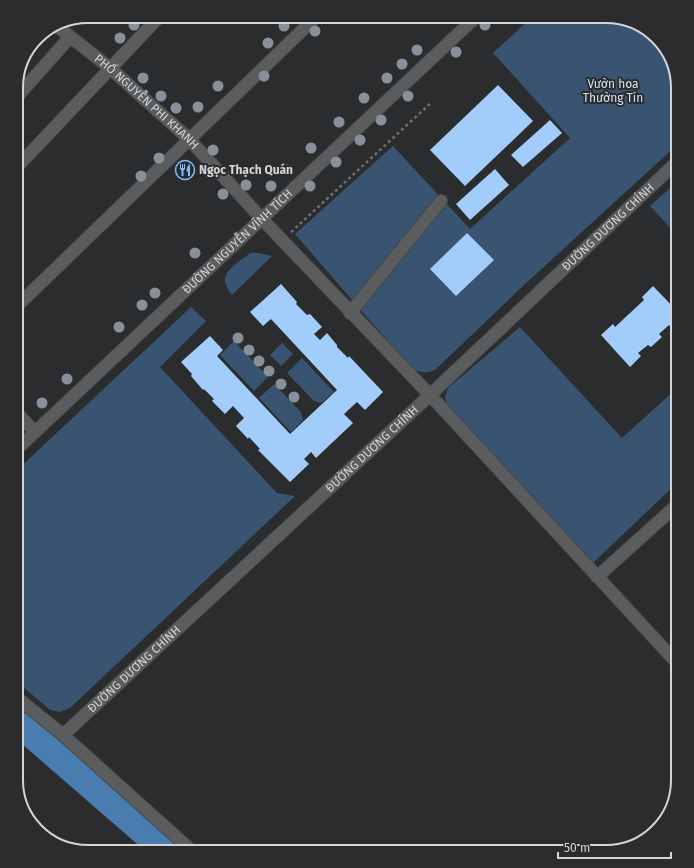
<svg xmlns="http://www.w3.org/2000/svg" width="694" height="868" viewBox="0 0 694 868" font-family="'Fira Sans',sans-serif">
  <rect width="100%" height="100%" fill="#2b2c2e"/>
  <g fill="#385471">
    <path d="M533 16H611L638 24 669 57 678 88V144L523 286 435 370C427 374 420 372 412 369L295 234 393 146 470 229 570 138 493 53Z"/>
    <polygon points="678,181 678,236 650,206"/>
    <path d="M250 253H259L272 256 232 295C215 274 233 267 250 253Z"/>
    <polygon points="191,307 206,321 160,367 277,493 295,496 70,708 60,712 50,710 16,681 16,471"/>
    <polygon points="520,327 622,438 678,387 678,482 592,564 447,405 445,397 448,388"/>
    <polygon points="234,341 268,377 254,391 220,355"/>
    <polygon points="282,343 293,354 281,366 270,355"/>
    <polygon points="302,358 334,392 321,403 314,401 287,373"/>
    <polygon points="274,384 301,412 303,420 291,432 259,398"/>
  </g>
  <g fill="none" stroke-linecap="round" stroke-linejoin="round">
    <polyline stroke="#497caf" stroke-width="27" points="16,721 167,852"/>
  </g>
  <g fill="#a2cdfa">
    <polygon points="498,85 533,121 465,186 430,150"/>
    <polygon points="550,120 562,133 523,167 511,155"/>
    <polygon points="495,169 509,185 470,220 456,204"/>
    <polygon points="467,233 494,260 456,296 430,269"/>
    <polygon points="281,284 297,302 296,304 307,315 310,314 322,327 314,334 320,340 327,333 337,345 337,347 348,358 349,356 383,392 365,410 357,402 344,414 353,423 316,458 311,452 304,459 309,464 290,482 258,450 260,449 249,437 248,439 236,426 244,418 233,406 225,414 212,401 214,399 204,389 203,390 191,376 192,374 181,362 210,336 223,350 217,356 290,434 337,390 271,319 263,326 250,312"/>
    <polygon points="653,286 678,312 678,321 671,328 669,325 659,334 662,337 651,347 648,345 638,353 641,356 630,367 601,335 613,324 615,327 644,300 642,297"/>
  </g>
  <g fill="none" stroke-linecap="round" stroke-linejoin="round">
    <g stroke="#454749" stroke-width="14">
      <g id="minor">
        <path id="s1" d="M58 27 110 68 189 139 261 218 430 395 678 664"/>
        <polyline points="16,98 70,37"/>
        <polyline points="16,168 160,16"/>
        <polyline points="16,307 317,16"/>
        <polyline points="350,313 441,201"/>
        <polyline points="16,412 35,432"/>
        <path id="s2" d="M16 450 477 16"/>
        <polyline points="597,577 678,504"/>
        <polyline points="16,697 63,735 193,852"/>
        <path id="s3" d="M63 735 430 395 678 161"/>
      </g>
    </g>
    <polyline stroke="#6e6f71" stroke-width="2.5" stroke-dasharray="3 3" stroke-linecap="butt" points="291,232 432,102"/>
    <use href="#minor" stroke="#5a5c5e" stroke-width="12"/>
  </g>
  <g fill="#889099">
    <circle cx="134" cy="25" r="5.5"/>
    <circle cx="485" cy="25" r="5.5"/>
    <circle cx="284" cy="26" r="5.5"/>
    <circle cx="315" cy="31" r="5.5"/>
    <circle cx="120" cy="38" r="5.5"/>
    <circle cx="268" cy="43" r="5.5"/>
    <circle cx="417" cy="50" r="5.5"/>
    <circle cx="456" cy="52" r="5.5"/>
    <circle cx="402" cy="64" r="5.5"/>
    <circle cx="264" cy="76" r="5.5"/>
    <circle cx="143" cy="78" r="5.5"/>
    <circle cx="387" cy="78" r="5.5"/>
    <circle cx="218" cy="86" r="5.5"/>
    <circle cx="161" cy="96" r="5.5"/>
    <circle cx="408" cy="96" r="5.5"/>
    <circle cx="364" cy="98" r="5.5"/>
    <circle cx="198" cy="107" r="5.5"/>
    <circle cx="176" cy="108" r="5.5"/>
    <circle cx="381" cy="120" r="5.5"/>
    <circle cx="339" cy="122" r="5.5"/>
    <circle cx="360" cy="140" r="5.5"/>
    <circle cx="311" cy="148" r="5.5"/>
    <circle cx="213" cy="150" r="5.5"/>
    <circle cx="159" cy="158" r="5.5"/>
    <circle cx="336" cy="162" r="5.5"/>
    <circle cx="287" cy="170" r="5.5"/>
    <circle cx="141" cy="176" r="5.5"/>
    <circle cx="246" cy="185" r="5.5"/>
    <circle cx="271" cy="186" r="5.5"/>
    <circle cx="310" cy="186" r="5.5"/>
    <circle cx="223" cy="194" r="5.5"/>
    <circle cx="195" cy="253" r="5.5"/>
    <circle cx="155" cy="293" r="5.5"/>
    <circle cx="142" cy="305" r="5.5"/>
    <circle cx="119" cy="327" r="5.5"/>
    <circle cx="238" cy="338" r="5.5"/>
    <circle cx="249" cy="350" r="5.5"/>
    <circle cx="259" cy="361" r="5.5"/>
    <circle cx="269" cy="371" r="5.5"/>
    <circle cx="67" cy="379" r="5.5"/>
    <circle cx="281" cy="384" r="5.5"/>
    <circle cx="294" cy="397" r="5.5"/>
    <circle cx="42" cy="403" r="5.5"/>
  </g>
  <defs>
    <g id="restaurant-ring" transform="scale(1)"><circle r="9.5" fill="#2b2c2e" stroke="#81bdfa" stroke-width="1.5"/><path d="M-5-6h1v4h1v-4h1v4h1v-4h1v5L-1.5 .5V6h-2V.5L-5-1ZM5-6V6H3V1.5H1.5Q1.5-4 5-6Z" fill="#81bdfa"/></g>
  </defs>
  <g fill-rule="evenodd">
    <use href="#restaurant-ring" x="185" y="170"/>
  </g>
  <g text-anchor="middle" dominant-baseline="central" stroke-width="4" stroke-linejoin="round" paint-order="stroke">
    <g font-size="12" fill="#d4e2f1" stroke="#2b2c2e">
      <text x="613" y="84">Vườn hoa<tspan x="613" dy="14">Thường Tín</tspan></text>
    </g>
    <g font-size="12" fill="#d3d5d6" stroke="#2b2c2e">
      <text stroke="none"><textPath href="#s1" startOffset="116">PHỐ NGUYỄN PHI KHANH</textPath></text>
      <text stroke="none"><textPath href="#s3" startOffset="745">ĐƯỜNG DƯƠNG CHÍNH</textPath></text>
      <text stroke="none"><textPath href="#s2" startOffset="304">ĐƯỜNG NGUYỄN VĨNH TÍCH</textPath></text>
      <text stroke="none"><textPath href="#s3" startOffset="421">ĐƯỜNG DƯƠNG CHÍNH</textPath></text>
      <text stroke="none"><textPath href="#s3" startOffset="97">ĐƯỜNG DƯƠNG CHÍNH</textPath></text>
    </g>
    <g font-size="12" font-weight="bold" fill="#d3d5d6" stroke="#2b2c2e" text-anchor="start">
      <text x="199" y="170">Ngọc Thạch Quán</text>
    </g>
  </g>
  <path d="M0 0H694V868H0ZM88 23H606A65 65 0 0 1 671 88V780A65 65 0 0 1 606 845H88A65 65 0 0 1 23 780V88A65 65 0 0 1 88 23Z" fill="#2b2c2e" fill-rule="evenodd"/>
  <path fill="none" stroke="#d3d5d6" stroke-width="2" d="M88 23H606A65 65 0 0 1 671 88V780A65 65 0 0 1 606 845H88A65 65 0 0 1 23 780V88A65 65 0 0 1 88 23Z"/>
  <path d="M558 852v6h113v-6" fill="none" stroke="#d3d5d6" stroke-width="2"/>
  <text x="564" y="852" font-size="12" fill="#d3d5d6" stroke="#2b2c2e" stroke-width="3" paint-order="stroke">50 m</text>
</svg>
